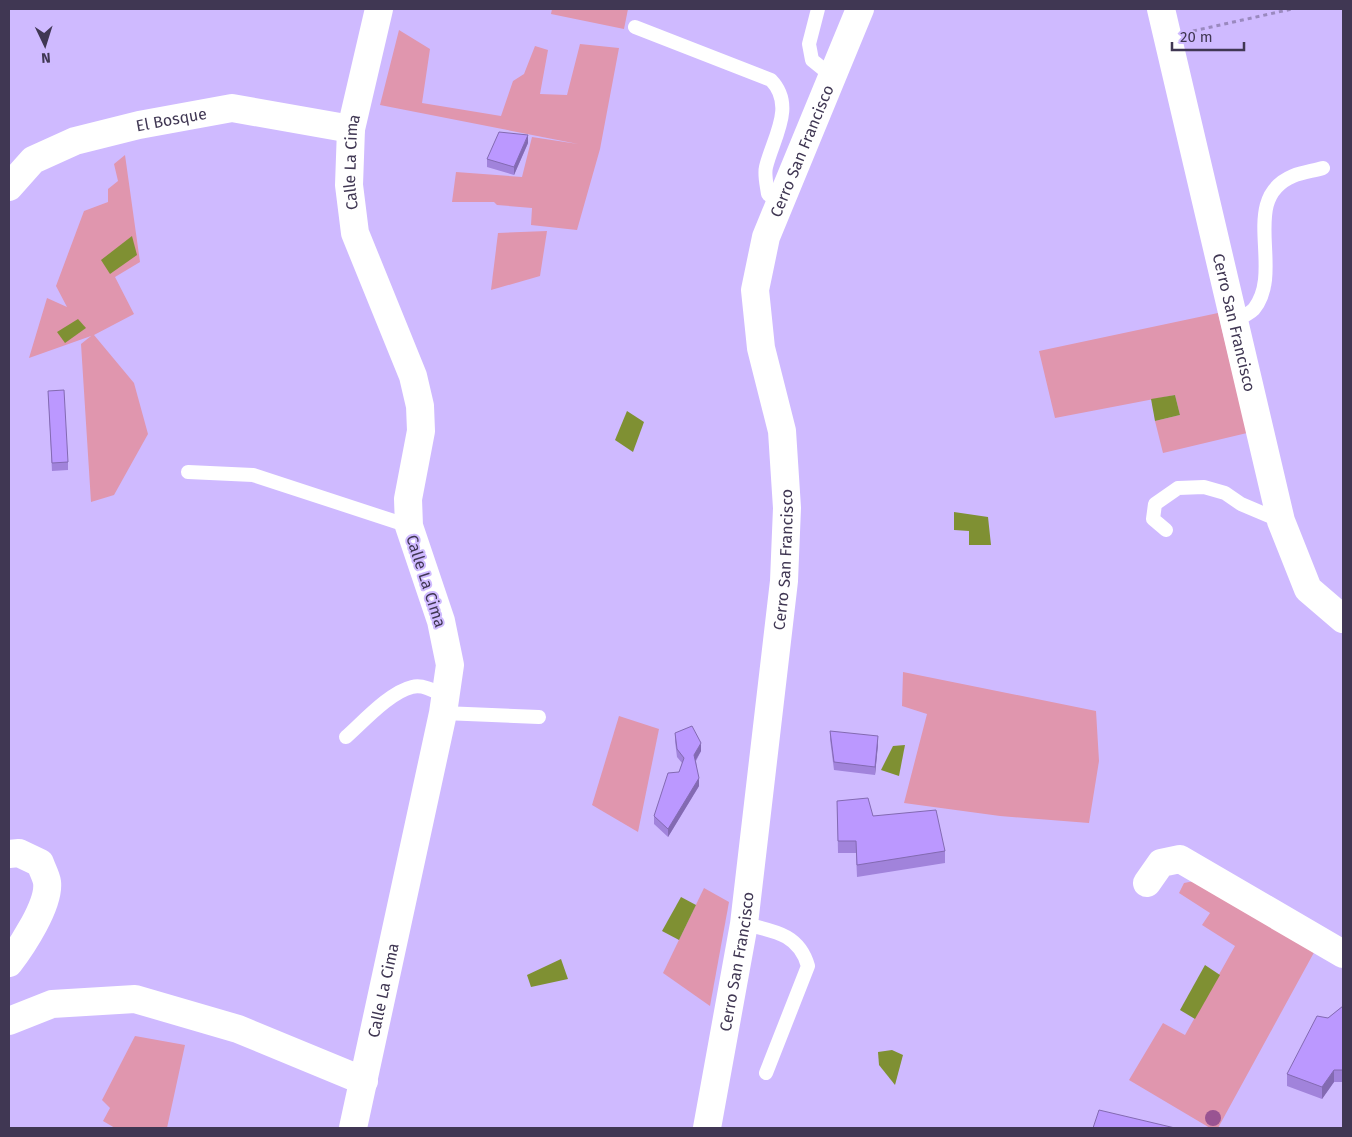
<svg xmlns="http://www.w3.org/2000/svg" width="1352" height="1137" viewBox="0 0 1352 1137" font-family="'Fira Sans',sans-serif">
  <rect width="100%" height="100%" fill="#cfbaff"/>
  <g fill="#e096ae">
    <polygon points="552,9 628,9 624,29 551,14"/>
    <polygon points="399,30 430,49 422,103 501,116 513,81 524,74 535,46 548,50 540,94 567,95 580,44 619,48 600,149 577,230 531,225 532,208 497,205 494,202 452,202 456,172 522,177 532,137 578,144 380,105"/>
    <polygon points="125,155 140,262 115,277 134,314 94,335 134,383 148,434 114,495 91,502 81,344 91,336 29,358 47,298 67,307 56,286 84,211 108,202 108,189 118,181 114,164"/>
    <polygon points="547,231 540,276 491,290 498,233"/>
    <polygon points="1218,313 1247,433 1163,453 1155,421 1180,415 1175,395 1055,418 1039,351"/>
    <polygon points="903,672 1096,711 1099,761 1089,823 1000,816 904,803 927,714 902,706"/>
    <polygon points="619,716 659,729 638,832 592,805"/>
    <polygon points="1199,880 1317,947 1218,1128 1210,1128 1129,1080 1163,1023 1185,1035 1235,946 1202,925 1210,913 1179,893 1184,883"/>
    <polygon points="704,888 729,902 710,1006 663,973"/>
    <polygon points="135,1036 185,1045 167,1128 115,1128 103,1121 110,1108 102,1100"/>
  </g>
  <g fill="#7f9033">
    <polygon points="132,236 137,255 110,274 101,260"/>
    <polygon points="78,319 86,328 65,343 57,332"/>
    <polygon points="1175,395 1180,415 1155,421 1151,399"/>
    <polygon points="627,411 644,422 633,452 615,440"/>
    <polygon points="954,512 988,517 991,545 969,545 969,531 954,530"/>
    <polygon points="905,745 899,776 881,770 893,746"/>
    <polygon points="681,897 696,905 679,940 662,931"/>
    <polygon points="561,959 568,979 531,987 527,975"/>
    <polygon points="1205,965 1220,975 1195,1019 1180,1010"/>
    <polygon points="892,1050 903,1055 895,1085 879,1065 878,1052"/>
  </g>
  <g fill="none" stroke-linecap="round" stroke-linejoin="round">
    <polyline stroke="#9a89bf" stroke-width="3" stroke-dasharray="4 4" stroke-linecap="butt" points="1193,31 1292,9"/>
    <g stroke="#fff" stroke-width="14">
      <polyline points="818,9 809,44 812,60 833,77"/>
      <path d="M635 27 771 80C796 106 773 138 766 167 764 175 767 186 768 194L779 203"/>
      <path d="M1234 321C1240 318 1249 314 1254 309 1285 270 1238 199 1293 176 1303 172 1313 171 1323 168"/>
      <polyline points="188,472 253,475 409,526"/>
      <polyline points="1166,530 1153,519 1155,504 1178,488 1204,487 1225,493 1241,504 1281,521"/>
      <polyline points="443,713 539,717"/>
      <path d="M346 737C363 722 390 692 412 687 424 684 436 692 446 697"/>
      <path d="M744 924C774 931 799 934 808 966L766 1073"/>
    </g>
    <g stroke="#fff" stroke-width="28">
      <path id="s1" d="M9 187 33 160 75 141 139 125 232 108 351 129"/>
      <path d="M9 854 19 853 40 863C42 869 46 876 47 882 50 904 22 946 9 963"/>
      <polyline points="1147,883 1161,863 1180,859 1343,954"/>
      <polyline points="9,1021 52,1004 135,999 238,1029 364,1081"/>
    </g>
    <g stroke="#fff" stroke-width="28">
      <path id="s2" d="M1161 9 1281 521 1308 589 1343 619"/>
      <path id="s3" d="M353 1128 443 713 450 665 441 621 409 526 408 499 421 431 420 406 413 376 355 233 349 185 351 129 379 9"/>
      <path id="s4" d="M707 1128 744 924 784 581 787 508 782 431 761 348 755 290 766 237 860 9"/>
    </g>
  </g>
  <circle fill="#995492" cx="1213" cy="1118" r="8"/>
  <g fill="#a183db">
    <polygon points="528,143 514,175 487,167 487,159"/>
    <polygon points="48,391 68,462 68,470 52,471"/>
    <polygon points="830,731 878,744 875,775 834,770 830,739"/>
    <polygon points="675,733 701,751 696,761 699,786 668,837 654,824 654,816 679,772 682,763 677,757 675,741"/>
    <polygon points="837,801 873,816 945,851 945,863 857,877 856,853 838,853"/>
    <polygon points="1343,1006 1343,1082 1334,1082 1322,1099 1287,1086 1287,1074 1328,1018"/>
  </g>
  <g fill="#836ab2">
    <polygon points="528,135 528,143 514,175 514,167"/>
    <polygon points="878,736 878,744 875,775 875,767"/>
    <polygon points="701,743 701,751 694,763 694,755"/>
    <polygon points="699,778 699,786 668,837 668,829"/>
    <polygon points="1334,1070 1334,1082 1322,1099 1322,1087"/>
  </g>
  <g fill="#bb98ff" stroke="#836ab2">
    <polygon points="499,132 528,135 514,167 487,159"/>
    <polygon points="64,390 68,462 52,463 48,391"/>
    <polygon points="692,726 701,743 694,755 699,778 668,829 654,816 668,773 679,772 684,758 677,749 675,733"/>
    <polygon points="830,731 878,736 875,767 834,762"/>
    <polygon points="868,798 873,816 936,810 945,851 857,865 856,841 838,841 837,801"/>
    <polygon points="1343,1006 1343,1070 1334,1070 1322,1087 1287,1074 1317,1016 1328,1018"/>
    <polygon points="1099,1110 1175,1128 1093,1128"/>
  </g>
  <g text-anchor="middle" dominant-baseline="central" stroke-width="4" stroke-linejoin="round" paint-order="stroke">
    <g font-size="16" fill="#403753" stroke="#cfbaff">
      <text stroke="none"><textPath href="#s1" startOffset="181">El Bosque</textPath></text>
      <text stroke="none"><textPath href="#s4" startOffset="994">Cerro San Francisco</textPath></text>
      <text stroke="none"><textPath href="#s3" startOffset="996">Calle La Cima</textPath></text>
      <text stroke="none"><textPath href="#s2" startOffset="322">Cerro San Francisco</textPath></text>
      <text stroke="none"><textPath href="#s4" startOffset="574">Cerro San Francisco</textPath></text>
      <text transform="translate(426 581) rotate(72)">Calle La Cima</text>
      <text stroke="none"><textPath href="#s4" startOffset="169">Cerro San Francisco</textPath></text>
      <text stroke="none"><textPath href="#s3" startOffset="141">Calle La Cima</textPath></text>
    </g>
  </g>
  <rect width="1352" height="1137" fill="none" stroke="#403753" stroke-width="20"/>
  <g transform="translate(45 45) rotate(176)" stroke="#cfbaff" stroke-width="4" paint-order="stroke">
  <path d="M0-4L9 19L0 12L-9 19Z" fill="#403753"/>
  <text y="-8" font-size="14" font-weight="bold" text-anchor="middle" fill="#403753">N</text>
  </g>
  <path d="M1172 42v8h72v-8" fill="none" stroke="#403753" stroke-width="2.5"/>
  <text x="1180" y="42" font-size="15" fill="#403753" stroke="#cfbaff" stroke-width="4" paint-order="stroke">20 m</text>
</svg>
